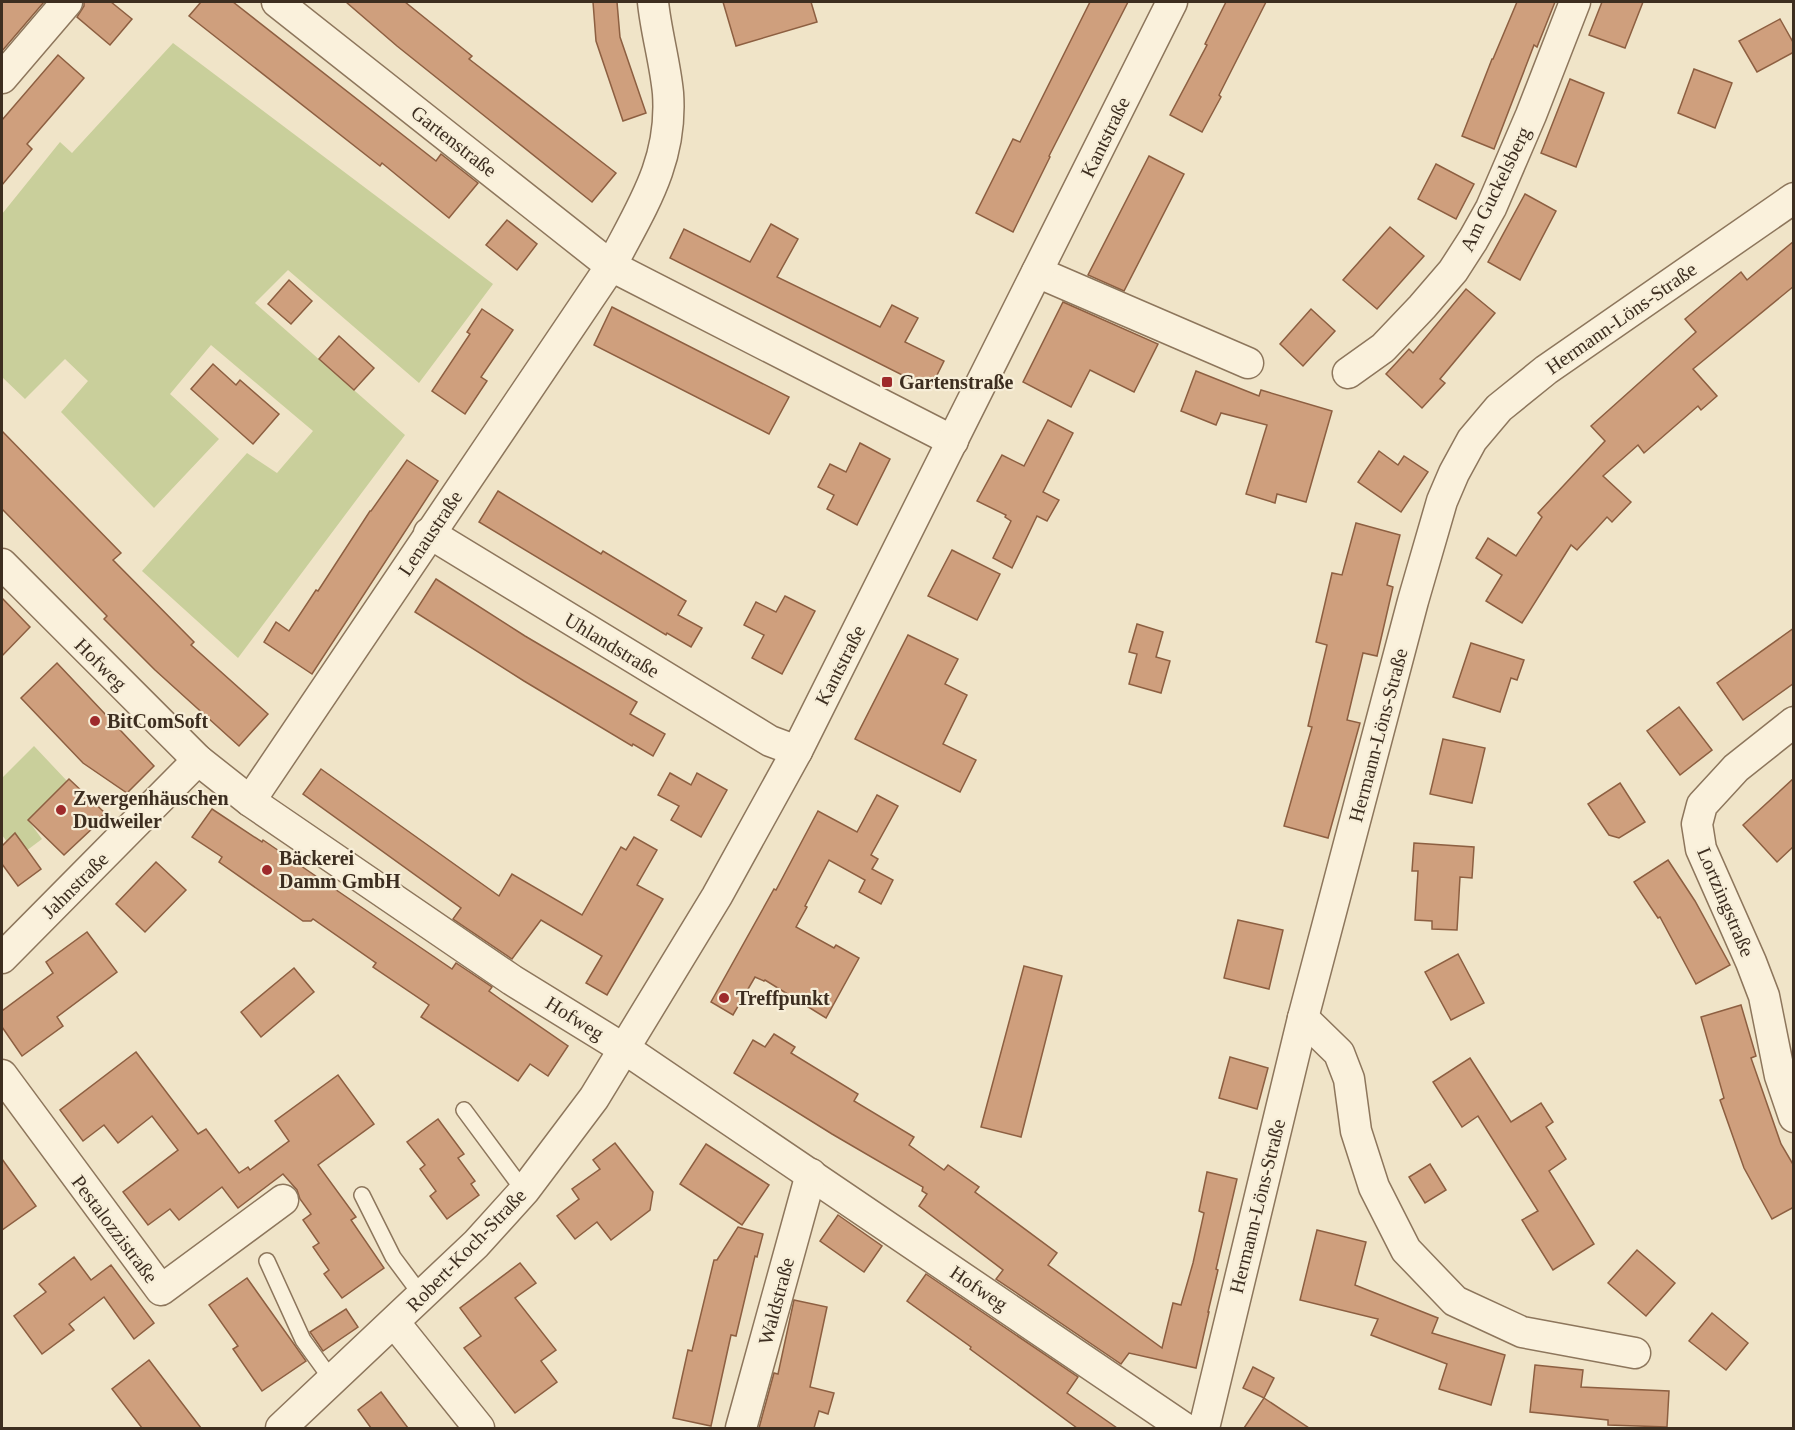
<svg xmlns="http://www.w3.org/2000/svg" width="1795" height="1430" viewBox="0 0 1795 1430" font-family="Georgia,serif">
  <rect width="100%" height="100%" fill="#f0e4c8"/>
  <g fill="#c9cf9b">
    <polygon points="173,43 493,284 419,383 288,270 255,303 405,435 238,658 142,571 247,453 277,473 313,431 211,345 170,394 219,439 154,508 61,412 88,381 65,359 25,399 2,377 2,214 60,142 72,153"/>
    <polygon points="34,746 67,781 28,820 42,839 18,857 2,835 2,778"/>
  </g>
  <g fill="#cf9f7d" stroke="#8d5f41" stroke-width="1.5">
    <polygon points="2,2 44,2 2,51"/>
    <polygon points="84,2 111,2 132,19 110,45 77,17 84,6"/>
    <polygon points="201,2 233,2 436,161 441,154 478,183 449,218 382,163 380,166 189,16"/>
    <polygon points="346,2 405,2 472,56 469,59 616,173 592,202 397,46"/>
    <polygon points="593,2 617,2 620,37 646,113 623,121 596,41"/>
    <polygon points="723,2 811,2 817,22 736,46"/>
    <polygon points="1090,2 1128,2 1049,156 1050,157 1013,232 976,213 1013,139 1020,142"/>
    <polygon points="1226,2 1266,2 1219,95 1221,97 1202,132 1170,115 1207,45 1205,44"/>
    <polygon points="1517,2 1555,2 1537,47 1534,45 1494,149 1462,136 1492,59 1493,59"/>
    <polygon points="1602,2 1643,2 1625,48 1589,35"/>
    <polygon points="1780,19 1794,44 1794,52 1757,72 1739,41"/>
    <polygon points="58,55 84,78 27,144 32,149 2,185 2,120"/>
    <polygon points="1694,69 1732,83 1715,128 1678,113"/>
    <polygon points="1570,79 1604,93 1576,167 1541,153"/>
    <polygon points="1149,156 1184,174 1124,291 1088,275"/>
    <polygon points="1436,164 1474,184 1456,219 1418,199"/>
    <polygon points="1525,194 1556,211 1520,280 1488,262"/>
    <polygon points="507,220 537,244 517,270 486,245"/>
    <polygon points="771,224 798,239 777,277 880,327 892,305 918,318 905,342 944,361 930,389 670,258 684,229 750,262"/>
    <polygon points="1390,227 1424,256 1377,309 1343,280"/>
    <polygon points="1794,241 1794,286 1693,369 1717,396 1701,410 1698,406 1644,453 1638,445 1603,476 1631,502 1612,522 1607,517 1577,550 1571,545 1522,623 1486,601 1502,575 1476,558 1488,538 1516,556 1542,517 1538,513 1605,441 1591,426 1696,332 1685,319 1741,272 1747,280"/>
    <polygon points="289,280 312,301 291,324 268,304"/>
    <polygon points="1466,289 1495,313 1440,379 1445,383 1422,408 1386,374 1409,349 1413,353"/>
    <polygon points="1063,302 1158,344 1134,392 1090,370 1071,407 1023,382"/>
    <polygon points="612,307 789,397 769,434 594,345"/>
    <polygon points="482,309 513,330 481,377 487,381 465,414 432,391 470,334 467,332"/>
    <polygon points="1311,309 1335,331 1303,366 1280,344"/>
    <polygon points="339,336 374,368 354,390 319,359"/>
    <polygon points="213,364 236,385 240,380 279,414 253,444 191,389"/>
    <polygon points="1196,371 1259,396 1261,390 1332,411 1306,502 1277,494 1275,503 1246,494 1267,425 1221,413 1216,425 1181,411"/>
    <polygon points="1048,420 1073,433 1043,492 1059,500 1047,521 1037,516 1012,568 993,558 1011,521 1005,517 1006,515 977,501 1002,455 1024,466"/>
    <polygon points="2,431 121,553 113,560 194,642 191,645 268,714 239,746 155,670 104,619 107,616 2,509"/>
    <polygon points="860,443 890,459 857,525 827,509 834,495 818,487 830,464 846,472"/>
    <polygon points="1379,451 1398,465 1404,456 1428,472 1401,512 1358,482"/>
    <polygon points="407,460 438,481 312,674 264,642 276,622 289,631 316,590 318,591 370,511 371,511"/>
    <polygon points="498,491 601,554 603,551 686,601 678,615 702,628 691,647 667,633 666,635 479,522"/>
    <polygon points="1356,523 1400,535 1387,585 1393,587 1377,656 1363,653 1347,720 1360,723 1328,838 1284,826 1312,727 1308,726 1327,645 1316,642 1332,573 1342,575"/>
    <polygon points="952,550 1000,574 977,620 928,596"/>
    <polygon points="436,579 525,636 637,702 630,714 665,734 653,756 633,744 632,746 524,681 415,612"/>
    <polygon points="785,596 815,611 782,674 752,658 764,635 744,625 756,602 776,612"/>
    <polygon points="2,598 30,627 2,656"/>
    <polygon points="1137,624 1163,632 1156,657 1170,661 1161,693 1129,684 1137,654 1129,652"/>
    <polygon points="1794,628 1794,683 1743,720 1717,683"/>
    <polygon points="908,635 958,659 945,684 967,695 943,744 976,760 960,792 855,739"/>
    <polygon points="1471,643 1524,660 1517,680 1511,678 1500,712 1453,697"/>
    <polygon points="57,663 154,766 127,793 83,763 21,698"/>
    <polygon points="1679,707 1712,750 1680,775 1647,731"/>
    <polygon points="1443,739 1485,748 1472,803 1430,794"/>
    <polygon points="321,769 499,896 512,874 582,915 621,847 626,850 634,837 657,850 637,885 663,899 607,995 586,983 602,956 541,920 512,959 453,919 461,908 303,794"/>
    <polygon points="670,773 691,785 697,773 727,790 701,837 671,820 679,806 658,795"/>
    <polygon points="1794,778 1794,846 1777,862 1743,825"/>
    <polygon points="69,779 105,813 96,822 97,824 64,855 28,820"/>
    <polygon points="1620,783 1645,822 1619,838 1609,835 1588,804"/>
    <polygon points="877,795 898,806 871,855 878,859 872,869 893,880 881,904 859,892 865,880 829,860 805,906 807,907 796,927 834,948 836,945 859,958 826,1018 765,980 764,981 755,977 733,1015 711,1002 774,889 776,890 818,811 857,832"/>
    <polygon points="212,809 262,842 263,840 452,969 456,963 492,987 489,991 500,999 568,1046 548,1076 530,1064 518,1081 421,1017 429,1005 373,967 376,963 313,919 311,921 303,921 219,862 222,857 192,837"/>
    <polygon points="15,833 41,869 18,886 2,864 2,846"/>
    <polygon points="1414,843 1474,847 1472,878 1460,877 1457,930 1432,929 1432,921 1415,920 1418,871 1412,871"/>
    <polygon points="1668,860 1695,901 1730,965 1696,984 1660,917 1658,918 1634,882"/>
    <polygon points="156,862 186,890 145,932 116,904"/>
    <polygon points="1238,920 1283,930 1269,989 1224,978"/>
    <polygon points="87,932 117,972 57,1017 63,1026 22,1056 2,1027 2,1011 53,973 46,962"/>
    <polygon points="1458,954 1484,1003 1451,1020 1425,972"/>
    <polygon points="1024,966 1062,976 1021,1137 981,1127"/>
    <polygon points="294,968 314,992 261,1037 241,1012"/>
    <polygon points="1741,1005 1756,1056 1751,1058 1781,1144 1794,1166 1794,1207 1772,1219 1744,1168 1720,1100 1724,1098 1701,1017"/>
    <polygon points="774,1034 795,1047 791,1053 858,1094 854,1101 914,1137 909,1145 944,1170 948,1165 979,1187 975,1192 1057,1253 1048,1265 1162,1348 1173,1303 1181,1305 1193,1263 1204,1213 1199,1211 1207,1172 1237,1179 1216,1269 1218,1270 1208,1312 1209,1312 1196,1368 1129,1353 1121,1364 996,1279 1003,1270 919,1206 927,1194 922,1191 923,1187 832,1134 734,1073 753,1040 765,1047"/>
    <polygon points="136,1052 198,1134 206,1129 239,1173 248,1167 250,1170 289,1141 275,1121 338,1075 374,1124 318,1165 356,1217 351,1220 384,1268 342,1298 324,1274 329,1270 313,1247 319,1243 303,1220 311,1214 300,1199 297,1190 283,1174 238,1208 222,1187 179,1220 170,1209 148,1225 123,1192 178,1150 152,1116 118,1143 104,1125 83,1141 60,1110"/>
    <polygon points="1230,1057 1268,1068 1257,1109 1219,1098"/>
    <polygon points="1470,1058 1511,1122 1541,1103 1553,1122 1546,1127 1566,1159 1549,1171 1594,1244 1553,1270 1522,1220 1538,1211 1478,1116 1462,1127 1433,1082"/>
    <polygon points="438,1119 464,1154 458,1158 475,1181 471,1184 479,1195 447,1219 430,1196 436,1191 420,1169 425,1165 407,1142"/>
    <polygon points="615,1143 653,1192 650,1210 611,1240 597,1222 575,1239 557,1216 579,1199 572,1189 600,1169 593,1160"/>
    <polygon points="706,1144 769,1185 742,1225 680,1184"/>
    <polygon points="2,1159 36,1206 2,1230"/>
    <polygon points="1430,1164 1446,1190 1425,1203 1409,1177"/>
    <polygon points="838,1215 882,1246 864,1272 820,1241"/>
    <polygon points="738,1227 763,1234 757,1257 755,1256 736,1336 731,1335 711,1426 673,1418 688,1350 692,1351 714,1260 717,1260"/>
    <polygon points="1317,1230 1366,1242 1355,1285 1438,1318 1432,1333 1505,1355 1491,1405 1439,1389 1447,1364 1371,1335 1378,1319 1300,1300"/>
    <polygon points="1637,1250 1675,1283 1646,1316 1608,1283"/>
    <polygon points="74,1257 91,1280 111,1265 154,1323 134,1339 104,1297 69,1324 74,1330 42,1354 14,1316 46,1292 39,1284"/>
    <polygon points="520,1263 536,1283 515,1298 556,1350 541,1361 557,1382 515,1413 464,1348 481,1336 460,1308"/>
    <polygon points="926,1274 1078,1377 1067,1393 1117,1428 1077,1428 970,1349 971,1347 907,1301"/>
    <polygon points="247,1278 306,1361 262,1391 233,1349 238,1346 209,1305"/>
    <polygon points="794,1300 827,1307 810,1387 834,1393 828,1414 819,1411 814,1428 759,1428 774,1373 778,1374"/>
    <polygon points="346,1309 358,1327 323,1351 310,1332"/>
    <polygon points="1712,1313 1748,1343 1726,1370 1689,1341"/>
    <polygon points="149,1360 201,1428 142,1428 112,1389"/>
    <polygon points="1535,1365 1583,1370 1581,1387 1669,1391 1667,1427 1608,1425 1608,1420 1530,1412"/>
    <polygon points="1253,1367 1274,1378 1264,1398 1243,1388"/>
    <polygon points="381,1392 408,1428 371,1428 358,1410"/>
    <polygon points="1264,1398 1309,1428 1244,1428"/>
  </g>
  <g fill="none" stroke-linecap="round" stroke-linejoin="round">
    <g stroke="#8d765c" stroke-width="18">
      <g id="service">
        <polyline points="464,1110 524,1191"/>
        <polyline points="362,1195 393,1257 422,1296"/>
        <polyline points="267,1261 303,1340 332,1380"/>
      </g>
    </g>
    <g stroke="#8d765c" stroke-width="33">
      <g id="minor">
        <polyline points="277,2 611,266 953,441"/>
        <polyline points="2,78 67,2"/>
        <polyline points="1037,272 1248,363"/>
        <polyline points="1348,373 1383,348 1422,307 1453,271 1473,240 1491,208 1531,115 1575,2"/>
        <polyline points="429,533 770,741 797,751"/>
        <polyline points="2,564 198,760 250,801 512,980 637,1057 1184,1428"/>
        <polyline points="1794,722 1736,768 1702,805 1697,824 1701,849 1751,962 1764,996 1780,1076 1794,1117"/>
        <path d="M250 801 611 266C641 208 673 162 668 93 665 62 656 32 653 2"/>
        <polyline points="2,958 198,760"/>
        <polyline points="1303,1018 1339,1053 1349,1079 1356,1131 1374,1187 1406,1250 1455,1301 1522,1332 1635,1353"/>
        <polyline points="2,1075 161,1290 283,1200"/>
        <polyline points="394,1322 479,1428"/>
        <polyline points="281,1428 476,1244 524,1191 594,1098 717,896 797,751 1172,2"/>
        <polyline points="741,1428 811,1174"/>
        <polyline points="1204,1428 1303,1018 1413,601 1442,501 1454,473 1472,440 1499,408 1546,370 1794,198"/>
      </g>
    </g>
    <use href="#service" stroke="#faf1dc" stroke-width="15"/>
    <use href="#minor" stroke="#faf1dc" stroke-width="30"/>
  </g>
  <g fill="#9e2a2b" stroke="#f7eed8" stroke-width="2">
    <rect x="881" y="376" width="12" height="12" rx="3"/>
    <circle cx="95" cy="721" r="6"/>
    <circle cx="61" cy="810" r="6"/>
    <circle cx="267" cy="870" r="6"/>
    <circle cx="724" cy="998" r="6"/>
  </g>
  <g text-anchor="middle" dominant-baseline="central" stroke-width="4.5" stroke-linejoin="round" paint-order="stroke">
    <g font-size="20" fill="#3d2e20" stroke="#f7eed8">
      <text transform="translate(1105 137) rotate(-64)">Kantstraße</text>
      <text transform="translate(454 141) rotate(38)">Gartenstraße</text>
      <text transform="translate(1495 189) rotate(-64)">Am Guckelsberg</text>
      <text transform="translate(1621 318) rotate(-35)">Hermann-Löns-Straße</text>
      <text transform="translate(430 533) rotate(-56)">Lenaustraße</text>
      <text transform="translate(612 645) rotate(31)">Uhlandstraße</text>
      <text transform="translate(101 664) rotate(45)">Hofweg</text>
      <text transform="translate(840 665) rotate(-63)">Kantstraße</text>
      <text transform="translate(1378 735) rotate(-75)">Hermann-Löns-Straße</text>
      <text transform="translate(75 885) rotate(-45)">Jahnstraße</text>
      <text transform="translate(1726 902) rotate(67)">Lortzingstraße</text>
      <text transform="translate(575 1018) rotate(32)">Hofweg</text>
      <text transform="translate(1257 1206) rotate(-76)">Hermann-Löns-Straße</text>
      <text transform="translate(115 1229) rotate(53)">Pestalozzistraße</text>
      <text transform="translate(466 1250) rotate(-46)">Robert-Koch-Straße</text>
      <text transform="translate(979 1288) rotate(34)">Hofweg</text>
      <text transform="translate(776 1301) rotate(-75)">Waldstraße</text>
    </g>
    <g font-size="20" font-weight="bold" fill="#3d2e20" stroke="#f7eed8" text-anchor="start">
      <text x="899" y="382">Gartenstraße</text>
      <text x="107" y="721">BitComSoft</text>
      <text x="73" y="798">Zwergenhäuschen<tspan x="73" dy="23">Dudweiler</tspan></text>
      <text x="279" y="858">Bäckerei<tspan x="279" dy="23">Damm GmbH</tspan></text>
      <text x="736" y="998">Treffpunkt</text>
    </g>
  </g>
  <rect width="1795" height="1430" fill="none" stroke="#3d2e20" stroke-width="6"/>
</svg>
